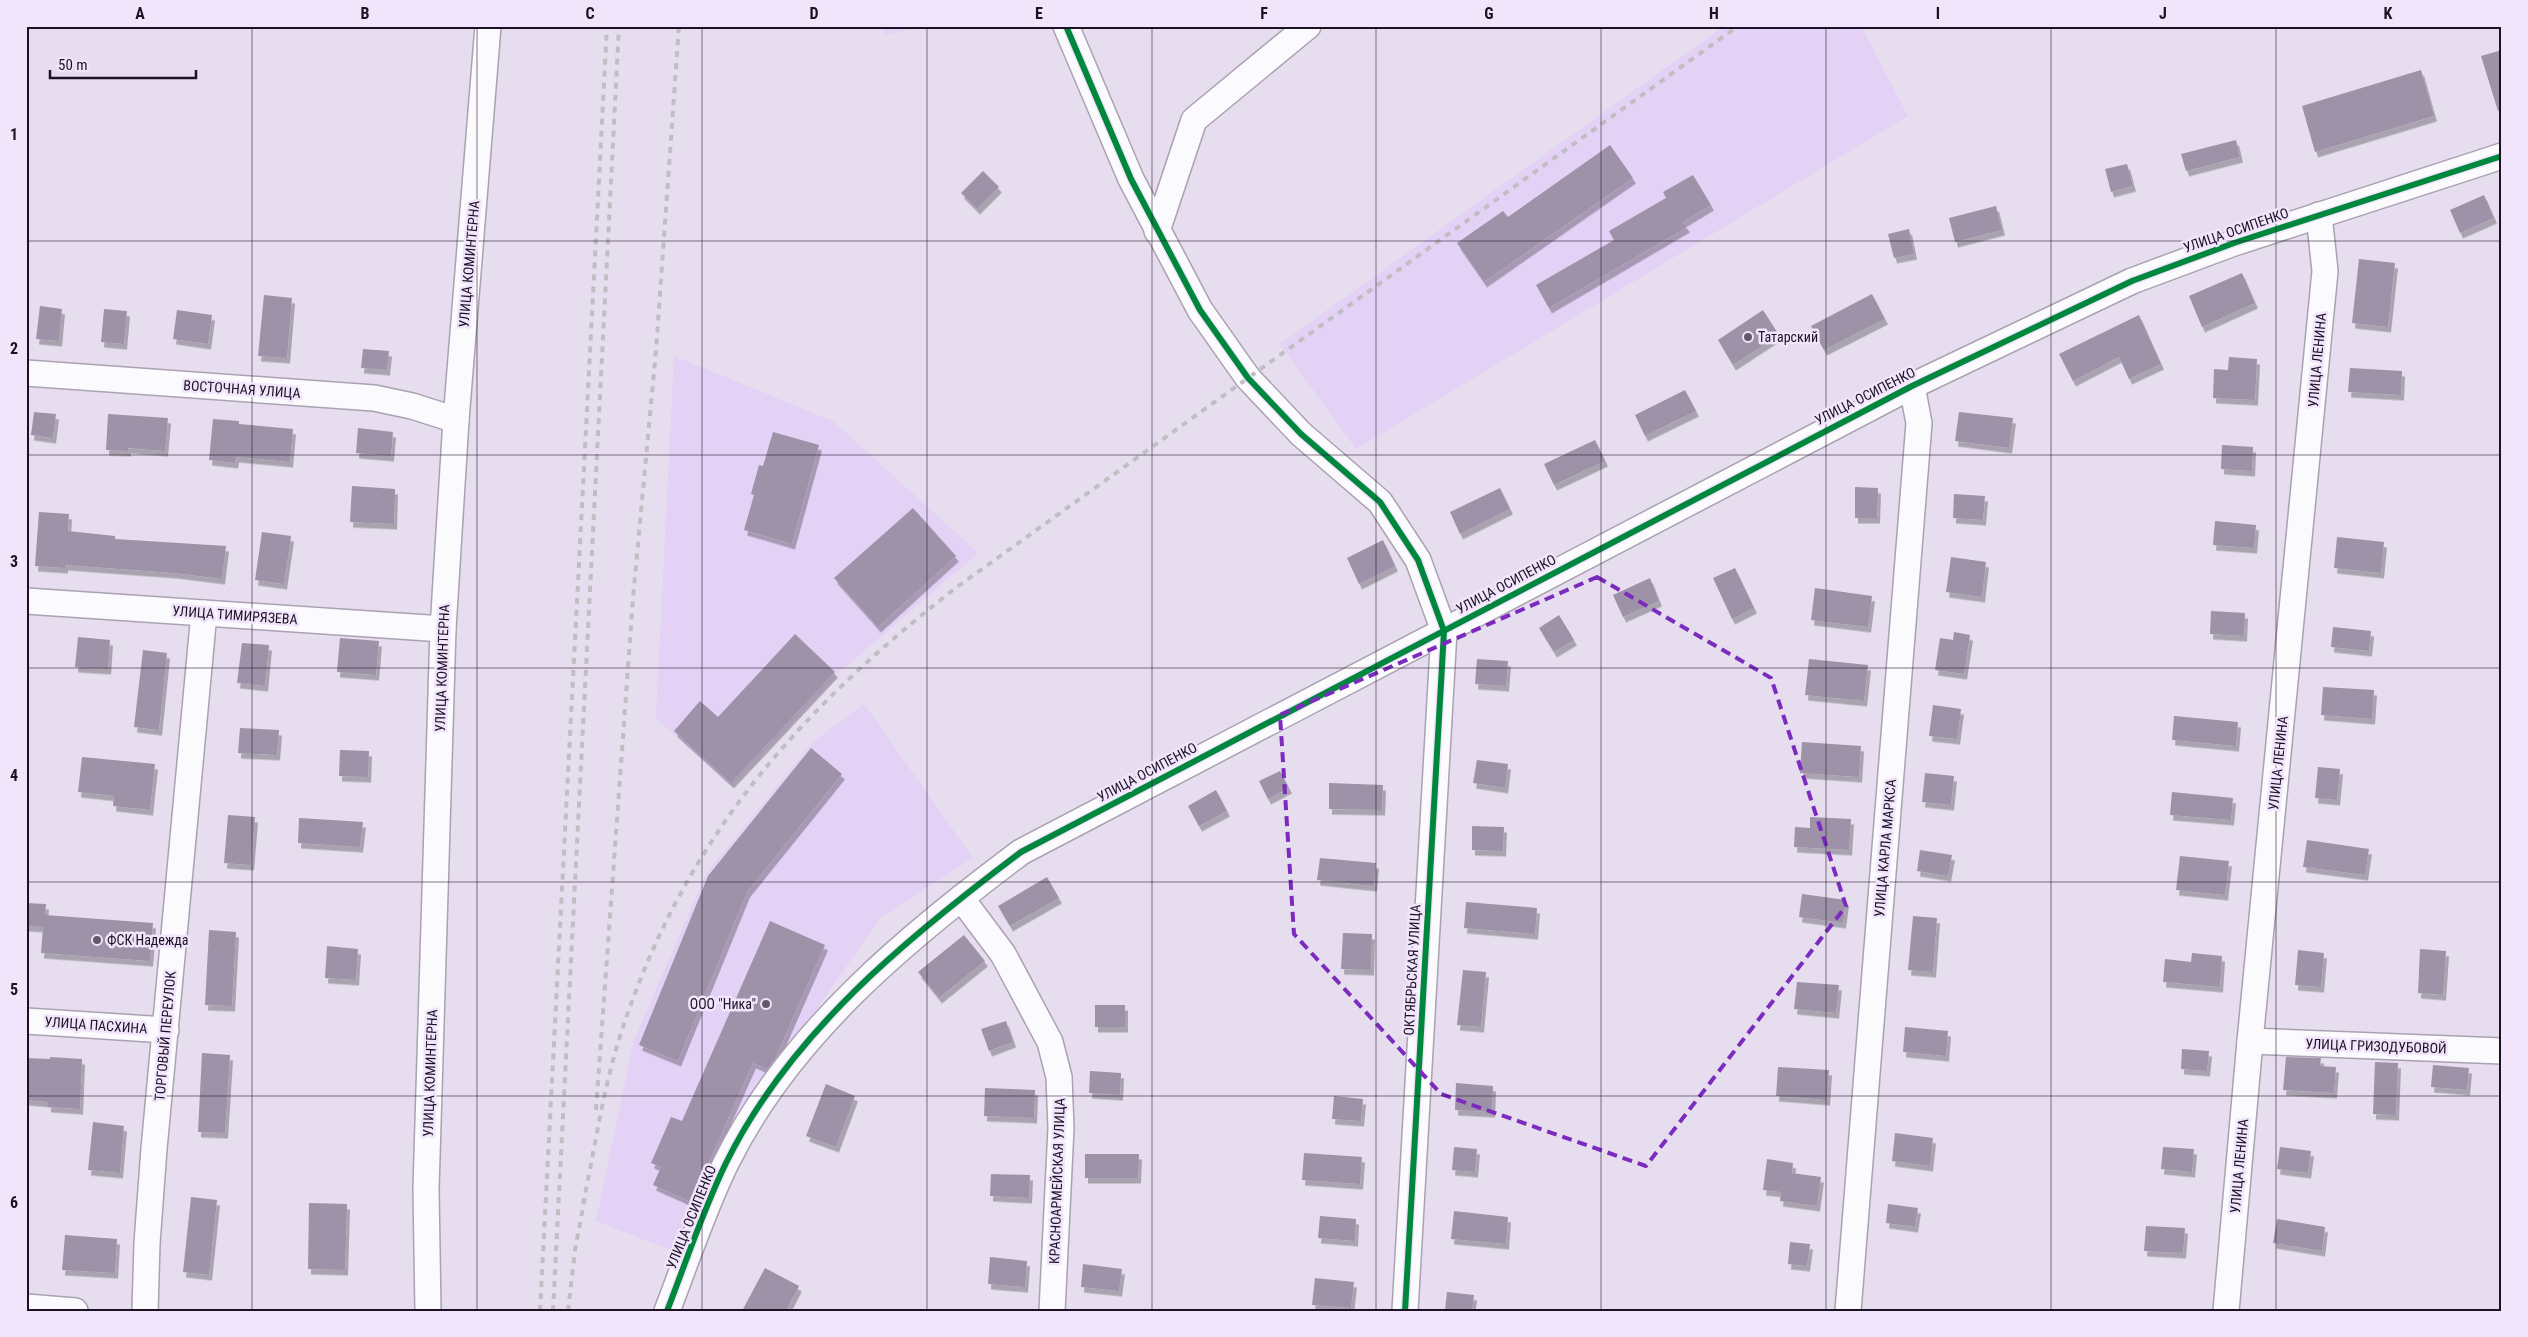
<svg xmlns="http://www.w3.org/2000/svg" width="2528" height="1337" viewBox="0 0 2528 1337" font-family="'Roboto Condensed',sans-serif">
  <defs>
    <filter id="shadow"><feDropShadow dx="3" dy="5.5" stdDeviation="0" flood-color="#0004"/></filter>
  </defs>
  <rect width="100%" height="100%" fill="#e6ddef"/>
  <g fill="#e4d1f6">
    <polygon points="883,26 920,26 885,35"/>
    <polygon points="1724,26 1861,26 1908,116 1356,449 1280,344"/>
    <polygon points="674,356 833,421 978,553 837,674 731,786 656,718"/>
    <polygon points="864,704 973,858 880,918 773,1072 757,1082 676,1252 596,1221 634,1040 706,874 813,742"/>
  </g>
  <g fill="#9e92a8" filter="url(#shadow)">
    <polygon points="2502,50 2502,110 2498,111 2481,56"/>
    <polygon points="2421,70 2434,116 2315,152 2302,106"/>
    <polygon points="2236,140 2240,157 2186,171 2181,154"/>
    <polygon points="1610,145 1633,178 1484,282 1457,243 1503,211 1508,217"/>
    <polygon points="2127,164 2133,186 2111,192 2105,169"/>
    <polygon points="983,171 999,187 977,209 961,193"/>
    <polygon points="1693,175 1711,205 1683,222 1687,227 1549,308 1536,285 1614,240 1609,231 1666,198 1663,192"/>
    <polygon points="2484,195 2494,218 2460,233 2450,210"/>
    <polygon points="1996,206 2002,230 1955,242 1949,218"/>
    <polygon points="1909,229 1914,254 1894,258 1888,234"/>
    <polygon points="2359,259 2395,263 2388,327 2352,323"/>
    <polygon points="2242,273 2255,303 2202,327 2189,296"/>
    <polygon points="1872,294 1885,319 1824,350 1811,326"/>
    <polygon points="264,295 292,298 287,358 258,356"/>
    <polygon points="40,306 62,309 59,341 36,339"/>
    <polygon points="104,309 127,311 124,344 101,342"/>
    <polygon points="177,310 212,315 208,344 173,339"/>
    <polygon points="1763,310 1779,335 1733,365 1718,340"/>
    <polygon points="2139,315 2161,364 2129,379 2119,357 2073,381 2059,354"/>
    <polygon points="363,349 389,351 387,370 361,368"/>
    <polygon points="2229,357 2257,359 2255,400 2213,398 2214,369 2228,370"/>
    <polygon points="2350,368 2402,371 2401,395 2348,392"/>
    <polygon points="1685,390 1696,411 1645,436 1635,415"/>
    <polygon points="34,412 56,414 53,438 31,435"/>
    <polygon points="1959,412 2013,418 2009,448 1955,441"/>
    <polygon points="108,414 168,418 165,451 128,448 128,451 106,450"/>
    <polygon points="213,419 239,421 239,424 293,429 290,462 236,457 235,463 209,460"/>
    <polygon points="358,428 393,432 391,456 356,453"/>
    <polygon points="773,432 819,445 792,544 744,530 754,495 751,494 759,465 763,466"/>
    <polygon points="1595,440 1605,461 1554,485 1544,464"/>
    <polygon points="2222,445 2253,447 2252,471 2221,469"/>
    <polygon points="352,486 395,489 394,524 350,522"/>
    <polygon points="1855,487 1878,488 1877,518 1855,518"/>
    <polygon points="1500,488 1510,509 1460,534 1450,512"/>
    <polygon points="1954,494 1985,496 1983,520 1953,518"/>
    <polygon points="913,508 956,556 878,627 834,578"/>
    <polygon points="39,512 69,514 68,531 115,536 115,539 226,546 222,579 174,573 65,565 65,568 35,566"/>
    <polygon points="2215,521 2256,525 2254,548 2213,545"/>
    <polygon points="262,532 291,536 284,584 255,580"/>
    <polygon points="2337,537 2384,542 2381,573 2334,568"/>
    <polygon points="1383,540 1395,566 1359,584 1347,558"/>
    <polygon points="1951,557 1986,562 1982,597 1946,592"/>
    <polygon points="1735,568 1754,608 1732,619 1713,578"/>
    <polygon points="1650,578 1659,601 1623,617 1613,595"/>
    <polygon points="1815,588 1872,596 1868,627 1811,620"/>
    <polygon points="2211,611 2245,613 2244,636 2210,634"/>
    <polygon points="1559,615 1574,640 1554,652 1539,628"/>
    <polygon points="2333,627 2371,631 2369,651 2331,647"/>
    <polygon points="1954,632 1970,635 1964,674 1935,670 1940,638 1953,640"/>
    <polygon points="795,634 835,672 731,783 674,731 700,701 718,717"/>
    <polygon points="78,637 110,640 108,669 75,667"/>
    <polygon points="340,638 379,641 376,675 337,672"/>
    <polygon points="242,643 269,645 265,686 237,683"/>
    <polygon points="143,650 167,653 159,730 134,727"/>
    <polygon points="1477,659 1508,661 1506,686 1475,684"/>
    <polygon points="1809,659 1868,665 1864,701 1805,695"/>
    <polygon points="2323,687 2374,690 2372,719 2321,715"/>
    <polygon points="1933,705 1961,709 1957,739 1929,736"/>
    <polygon points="2174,716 2238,722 2236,746 2172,740"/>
    <polygon points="240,728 279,730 277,755 238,753"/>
    <polygon points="1802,742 1861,746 1859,777 1800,773"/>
    <polygon points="811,748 842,774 747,892 678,1061 639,1045 708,876"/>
    <polygon points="340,750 369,751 368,777 339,776"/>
    <polygon points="82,757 155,764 150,810 113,806 114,796 78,792"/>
    <polygon points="1477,760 1508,764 1505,788 1473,783"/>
    <polygon points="2318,767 2340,769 2337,800 2315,798"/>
    <polygon points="1280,771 1289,788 1268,799 1259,781"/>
    <polygon points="1925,773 1954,776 1951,805 1922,802"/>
    <polygon points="1329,783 1383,785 1382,810 1329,809"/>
    <polygon points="1216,790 1227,811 1199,826 1188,806"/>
    <polygon points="2172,792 2233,798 2231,820 2170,815"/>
    <polygon points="228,815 255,817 251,865 224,863"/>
    <polygon points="1810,817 1851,819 1849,850 1794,847 1795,827 1810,828"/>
    <polygon points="299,818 363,822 360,847 298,843"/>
    <polygon points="1472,826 1504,827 1503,851 1472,850"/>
    <polygon points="2307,840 2369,849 2365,875 2303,867"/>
    <polygon points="1920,850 1952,855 1948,876 1917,871"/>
    <polygon points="2180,856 2229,861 2225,895 2176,890"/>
    <polygon points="1320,858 1376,863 1374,886 1317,880"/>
    <polygon points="1047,877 1059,898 1010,926 998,906"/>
    <polygon points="1802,894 1846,900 1843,923 1799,917"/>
    <polygon points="1466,902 1537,908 1535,934 1464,928"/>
    <polygon points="26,903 46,904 45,915 153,923 150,961 41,953 43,927 26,926"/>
    <polygon points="1913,916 1937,918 1933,972 1908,970"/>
    <polygon points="770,921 825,945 775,1059 767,1069 753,1063 691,1202 653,1185 661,1167 651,1163 671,1117 682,1121"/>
    <polygon points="209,930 236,932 232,1006 205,1005"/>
    <polygon points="1343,933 1372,934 1371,970 1341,969"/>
    <polygon points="964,935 985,961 939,998 918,972"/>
    <polygon points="327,946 358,949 356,980 325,978"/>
    <polygon points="2420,949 2446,951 2443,995 2418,993"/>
    <polygon points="2298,950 2324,953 2321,987 2295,985"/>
    <polygon points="2192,953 2222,956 2220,987 2163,982 2165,959 2191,962"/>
    <polygon points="1463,970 1486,972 1481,1027 1457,1025"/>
    <polygon points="1797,982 1839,985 1836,1013 1794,1009"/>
    <rect x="1095" y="1005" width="30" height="22"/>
    <polygon points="1006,1021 1013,1042 989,1051 981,1029"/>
    <polygon points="1905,1027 1948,1031 1946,1056 1903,1052"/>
    <polygon points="2182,1049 2209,1051 2207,1071 2181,1069"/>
    <polygon points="202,1053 230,1055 225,1133 198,1132"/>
    <polygon points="50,1057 82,1059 80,1109 48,1107 48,1102 26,1100 26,1058 50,1059"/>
    <polygon points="2286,1057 2321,1058 2320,1066 2336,1067 2334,1093 2283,1090"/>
    <polygon points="2375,1062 2398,1063 2396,1115 2373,1114"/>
    <polygon points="2433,1065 2469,1068 2467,1090 2431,1087"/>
    <polygon points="1778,1067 1829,1070 1827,1100 1776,1096"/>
    <polygon points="1090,1071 1121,1073 1120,1095 1089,1093"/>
    <polygon points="1456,1083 1493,1086 1492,1112 1455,1110"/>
    <polygon points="826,1084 855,1096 836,1147 806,1136"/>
    <polygon points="985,1088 1035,1090 1034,1118 984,1116"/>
    <polygon points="1334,1096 1363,1099 1361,1121 1332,1119"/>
    <polygon points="93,1122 124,1126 120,1173 88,1170"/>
    <polygon points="1895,1133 1933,1138 1930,1166 1892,1161"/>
    <polygon points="1454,1147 1477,1149 1475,1172 1452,1170"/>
    <polygon points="2163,1147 2194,1149 2192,1172 2161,1169"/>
    <polygon points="2280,1147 2311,1151 2308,1173 2277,1169"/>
    <polygon points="1304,1153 1362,1157 1360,1184 1302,1180"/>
    <polygon points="1085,1154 1139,1154 1138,1178 1085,1178"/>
    <polygon points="1767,1159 1793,1163 1792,1173 1821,1177 1817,1206 1780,1201 1781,1192 1763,1190"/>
    <polygon points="991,1174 1030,1175 1029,1198 990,1196"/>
    <polygon points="191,1197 217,1200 209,1275 183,1272"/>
    <polygon points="309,1203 347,1204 345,1270 308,1269"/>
    <polygon points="1888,1204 1918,1208 1915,1227 1886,1223"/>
    <polygon points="1454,1211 1508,1217 1506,1244 1451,1239"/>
    <polygon points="1320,1216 1356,1219 1355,1241 1318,1238"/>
    <polygon points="2277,1219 2325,1227 2322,1251 2273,1243"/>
    <polygon points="2146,1226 2185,1228 2183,1253 2144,1251"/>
    <polygon points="65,1235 117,1239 115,1273 62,1270"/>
    <polygon points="1790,1242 1810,1244 1807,1266 1788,1264"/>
    <polygon points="990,1257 1027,1261 1025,1287 988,1284"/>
    <polygon points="1083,1264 1122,1269 1119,1291 1081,1287"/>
    <polygon points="765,1268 799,1286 786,1311 742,1311"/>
    <polygon points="1315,1278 1354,1282 1351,1308 1312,1305"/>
    <polygon points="1447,1292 1474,1295 1472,1311 1445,1311"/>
  </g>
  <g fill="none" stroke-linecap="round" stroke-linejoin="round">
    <g stroke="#aaa1b2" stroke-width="28">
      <g id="minor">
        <polyline points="1066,26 1131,179 1200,310 1248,378 1301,434 1380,502 1418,560 1444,631 1405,1311"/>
        <polyline points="1157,231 1194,120 1308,26"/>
        <polyline points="26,373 374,398 412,406 456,420"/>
        <polyline points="26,601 443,629"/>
        <polyline points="961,898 1003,954 1050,1042 1059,1077 1061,1128 1052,1311"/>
        <polyline points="26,1021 166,1030"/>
        <polyline points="2250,1041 2502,1051"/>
        <polyline points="26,1307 75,1311"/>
        <polyline points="145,1311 147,1243 154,1149 204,613"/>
        <polyline points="428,1311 426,1189 443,629 456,420 488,26"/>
        <path d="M667 1311C686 1262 703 1210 726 1163 790 1033 908 937 1021 852L1912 386 2132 281 2234 243 2502 156"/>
        <polyline points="1848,1311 1919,423 1912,386"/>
        <polyline points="2226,1311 2250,1041 2325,271 2319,215"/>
      </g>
    </g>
    <use href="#minor" stroke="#fbfafd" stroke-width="25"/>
    <g stroke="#c0bdc3" stroke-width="4" stroke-dasharray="6 6" stroke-linecap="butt">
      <polyline points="596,1110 633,598 656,350 679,26"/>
      <path d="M583 1204C594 1152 602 1097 617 1046 678 847 792 716 953 590L1738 26"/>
      <polyline points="540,1311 607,26"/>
      <polyline points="553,1311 619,26"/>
      <polyline points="568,1311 575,1250 585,1197"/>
    </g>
    <g stroke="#f1e5fc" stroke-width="9">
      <g id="cycleway">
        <polyline points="1066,26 1131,179 1200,310 1248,378 1301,434 1380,502 1418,560 1444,631 1405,1311"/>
        <path d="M667 1311C686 1262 703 1210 726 1163 790 1033 908 937 1021 852L1912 386 2132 281 2234 243 2502 156"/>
      </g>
    </g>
    <use href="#cycleway" stroke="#00873e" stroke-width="6"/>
  </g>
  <path fill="none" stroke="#7b2cbf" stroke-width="4" stroke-dasharray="10 6" stroke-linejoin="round" d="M1597 577 1771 678 1846 906 1646 1166 1441 1094 1294 934 1280 715Z"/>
  <path fill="none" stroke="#1d1126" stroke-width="1" stroke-opacity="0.55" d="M252 26V1311M477 26V1311M702 26V1311M927 26V1311M1152 26V1311M1376 26V1311M1601 26V1311M1826 26V1311M2051 26V1311M2276 26V1311M26 241H2502M26 455H2502M26 668H2502M26 882H2502M26 1096H2502"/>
  <g fill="#63586c" stroke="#f1e5fc" stroke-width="2">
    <circle cx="1748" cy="337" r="5"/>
    <circle cx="97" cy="940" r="5"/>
    <circle cx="766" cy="1004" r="5"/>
  </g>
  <g text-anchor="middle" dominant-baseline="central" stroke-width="5" stroke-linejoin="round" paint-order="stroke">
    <g font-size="14" fill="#1d1126" stroke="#f1e5fc">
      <text transform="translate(2236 230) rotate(-19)">УЛИЦА ОСИПЕНКО</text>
      <text transform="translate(469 264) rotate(-85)">УЛИЦА КОМИНТЕРНА</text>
      <text transform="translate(2317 360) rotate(-85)">УЛИЦА ЛЕНИНА</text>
      <text transform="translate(242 389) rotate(4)">ВОСТОЧНАЯ УЛИЦА</text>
      <text transform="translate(1865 396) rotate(-27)">УЛИЦА ОСИПЕНКО</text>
      <text transform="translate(1506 584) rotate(-28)">УЛИЦА ОСИПЕНКО</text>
      <text transform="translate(235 615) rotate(4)">УЛИЦА ТИМИРЯЗЕВА</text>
      <text transform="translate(442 668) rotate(-88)">УЛИЦА КОМИНТЕРНА</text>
      <text transform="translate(2278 763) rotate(-84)">УЛИЦА ЛЕНИНА</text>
      <text transform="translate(1147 772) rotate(-28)">УЛИЦА ОСИПЕНКО</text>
      <text transform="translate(1885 848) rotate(-85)">УЛИЦА КАРЛА МАРКСА</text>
      <text transform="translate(1412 970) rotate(-87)">ОКТЯБРЬСКАЯ УЛИЦА</text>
      <text transform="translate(96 1025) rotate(4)">УЛИЦА ПАСХИНА</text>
      <text transform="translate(165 1036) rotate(-85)">ТОРГОВЫЙ ПЕРЕУЛОК</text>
      <text transform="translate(2376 1046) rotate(2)">УЛИЦА ГРИЗОДУБОВОЙ</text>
      <text transform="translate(430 1073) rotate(-88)">УЛИЦА КОМИНТЕРНА</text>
      <text transform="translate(2239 1166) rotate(-85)">УЛИЦА ЛЕНИНА</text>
      <text transform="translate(1057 1181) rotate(-88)">КРАСНОАРМЕЙСКАЯ УЛИЦА</text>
      <text transform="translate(691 1217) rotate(-68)">УЛИЦА ОСИПЕНКО</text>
    </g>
    <g font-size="14" fill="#1d1126" stroke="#f1e5fc" text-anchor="start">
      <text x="1758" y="337">Татарский</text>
      <text x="107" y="940">ФСК Надежда</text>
      <text x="756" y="1004" text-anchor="end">ООО "Ника"</text>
    </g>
  </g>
  <rect width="2528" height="1337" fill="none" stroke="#f1e5fc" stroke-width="55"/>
  <path d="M50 70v8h146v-8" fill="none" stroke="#1d1126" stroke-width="2.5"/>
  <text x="58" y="70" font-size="15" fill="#1d1126" stroke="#f1e5fc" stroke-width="4" paint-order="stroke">50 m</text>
  <rect x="28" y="28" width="2472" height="1282" fill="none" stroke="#1d1126" stroke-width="2"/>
  <g font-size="16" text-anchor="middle" font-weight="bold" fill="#1d1126">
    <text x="140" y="19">A</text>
    <text x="365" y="19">B</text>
    <text x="590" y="19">C</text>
    <text x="814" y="19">D</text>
    <text x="1039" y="19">E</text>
    <text x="1264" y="19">F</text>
    <text x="1489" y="19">G</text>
    <text x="1714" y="19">H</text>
    <text x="1938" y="19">I</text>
    <text x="2163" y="19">J</text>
    <text x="2388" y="19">K</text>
    <text x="14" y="140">1</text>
    <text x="14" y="354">2</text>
    <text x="14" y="567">3</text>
    <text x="14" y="781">4</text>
    <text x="14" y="995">5</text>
    <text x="14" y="1208">6</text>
  </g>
</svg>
